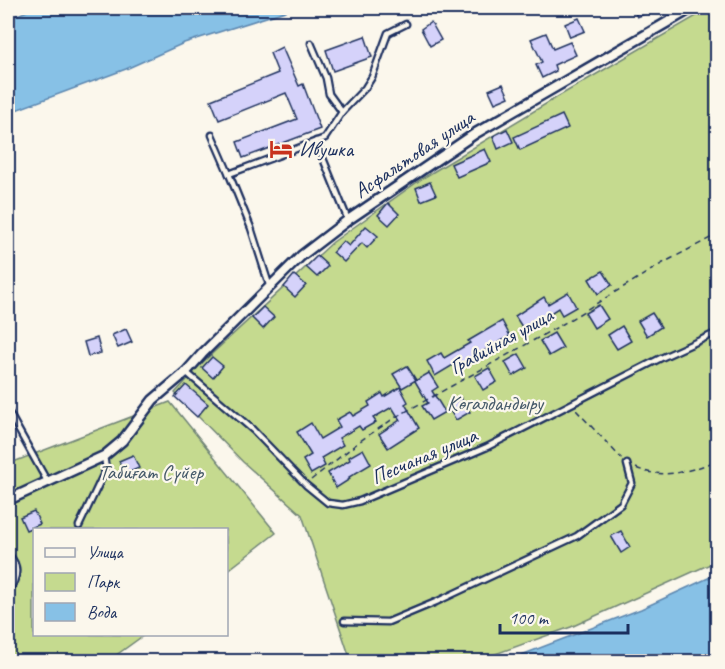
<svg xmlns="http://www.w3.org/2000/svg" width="725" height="669" viewBox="0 0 725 669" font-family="Caveat,sans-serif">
  <rect width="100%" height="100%" fill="#fbf7ec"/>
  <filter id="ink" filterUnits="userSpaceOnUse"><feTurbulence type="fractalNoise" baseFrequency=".0167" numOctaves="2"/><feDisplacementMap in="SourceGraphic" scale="12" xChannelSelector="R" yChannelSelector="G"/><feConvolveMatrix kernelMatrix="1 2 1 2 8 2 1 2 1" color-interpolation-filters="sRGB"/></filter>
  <g filter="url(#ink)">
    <g fill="#c5da8f" stroke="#708476" stroke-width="1.5">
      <polygon points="710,8 717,8 717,561 571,627 476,661 351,661 302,515 243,462 175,393 203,362 333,242 423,178 559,96"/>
      <polygon points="170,402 276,533 227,571 226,530 34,530 34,634 144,635 108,661 8,662 8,464"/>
    </g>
    <g fill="#87c1e6" stroke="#5c87b0" stroke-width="1.5">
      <polygon points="34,8 295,8 184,43 126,69 8,113 8,19"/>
      <polygon points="717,574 717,661 506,661 641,609"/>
    </g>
    <g fill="#d5d2fa" stroke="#1b2f5e" stroke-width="1.5">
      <polygon points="633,8 659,8 637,17"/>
      <polygon points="579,18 585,31 570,37 565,24"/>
      <polygon points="431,22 441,40 430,46 421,29"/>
      <polygon points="546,33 553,49 570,42 576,55 554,65 556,71 542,78 536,65 542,62 531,39"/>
      <polygon points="365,36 372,57 333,71 326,50"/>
      <polygon points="282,47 299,86 303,84 320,129 243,158 237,142 297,119 286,93 219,120 211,100 278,73 270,53"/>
      <polygon points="503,84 509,97 495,103 489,90"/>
      <polygon points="562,115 568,128 520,150 514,137"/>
      <polygon points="507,129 513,142 498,149 493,136"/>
      <polygon points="485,149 491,162 457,177 451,164"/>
      <polygon points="430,182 436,195 421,201 416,188"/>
      <polygon points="388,203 399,214 389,225 378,215"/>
      <polygon points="366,226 378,236 367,248 362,243 344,262 333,252 343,241 349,246"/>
      <polygon points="317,256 328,266 317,277 306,267"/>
      <polygon points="603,271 612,285 598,294 589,279"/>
      <polygon points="294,275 306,285 295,297 284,287"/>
      <polygon points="568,292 576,307 562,315 558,308 524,330 515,316 544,297 548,304"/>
      <polygon points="599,305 608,319 594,328 585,313"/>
      <polygon points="263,307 274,317 263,329 252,318"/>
      <polygon points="652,313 661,327 647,336 638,321"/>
      <polygon points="502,321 510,336 473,357 475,360 461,368 458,362 435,376 427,361 441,353 444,358 470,343 468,341"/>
      <polygon points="622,326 631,341 617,349 608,335"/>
      <polygon points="126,329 132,342 118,348 112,335"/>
      <polygon points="554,333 563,348 549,356 540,341"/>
      <polygon points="97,338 101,353 88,356 84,342"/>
      <polygon points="519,354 527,368 513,376 505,362"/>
      <polygon points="212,357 223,366 213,378 202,368"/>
      <polygon points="407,366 416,380 402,388 393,374"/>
      <polygon points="489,368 497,382 483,390 475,376"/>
      <polygon points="429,373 438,387 432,391 445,412 431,420 422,406 428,403 415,381"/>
      <polygon points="186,385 208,404 197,417 175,397"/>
      <polygon points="400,387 408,402 405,404 419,428 388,448 379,434 400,420 392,407 373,418 376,422 362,430 359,426 339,438 343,445 321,458 325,466 311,474 303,460 311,455 297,432 311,423 320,439 340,427 336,420 350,412 353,416 370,406 368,402 382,393 384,397"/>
      <polygon points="461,398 470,412 456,420 447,406"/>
      <polygon points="363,449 371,464 349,477 350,479 336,488 328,473 350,460 349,457"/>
      <polygon points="133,455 139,468 125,474 119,461"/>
      <polygon points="34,511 40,524 26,530 20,517"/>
      <polygon points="621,531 630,547 621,553 611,536"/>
    </g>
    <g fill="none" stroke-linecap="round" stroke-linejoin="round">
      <g stroke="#1b2f5e" stroke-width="9">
        <g id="service">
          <polyline points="311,43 326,78 329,94 342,112"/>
          <polyline points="212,135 229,174"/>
          <polyline points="316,141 348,220"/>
          <polyline points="270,288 251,228 229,174 325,138 342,112 365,88 372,77 388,33 406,24"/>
          <polyline points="186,372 253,430 306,485 328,503 343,505 360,501 487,447 661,358 718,332"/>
          <polyline points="8,411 47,481"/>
          <polyline points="79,526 106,469 104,456"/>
          <path d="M8 554C20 566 18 578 8 591"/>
          <polyline points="344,621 388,622 436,602 577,536 621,504 632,483 627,464"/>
        </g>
      </g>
      <g stroke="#1b2f5e" stroke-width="13">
        <polyline id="minor" points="8,500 104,456 122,441 153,400 186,372 202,354 301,256 348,220 476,133 692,8"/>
      </g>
      <g stroke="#1b2f5e" stroke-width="1.5" stroke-dasharray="6 4.5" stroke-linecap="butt">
        <polyline points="576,410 622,459"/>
        <path d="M636 468C664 480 691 471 718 460"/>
        <polyline points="311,480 360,441 396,417 561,325 663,263 718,234"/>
      </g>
      <use href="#service" stroke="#fbf7ec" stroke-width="4.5"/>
      <use href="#minor" stroke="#fbf7ec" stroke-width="8"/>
    </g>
  </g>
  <defs>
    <g id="hotel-bare" transform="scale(1.8)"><path d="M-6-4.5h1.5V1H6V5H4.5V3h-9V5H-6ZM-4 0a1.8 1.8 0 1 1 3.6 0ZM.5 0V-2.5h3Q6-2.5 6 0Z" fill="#c8321e" stroke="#fbf7ec" stroke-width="2.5" paint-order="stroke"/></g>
  </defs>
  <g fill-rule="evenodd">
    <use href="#hotel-bare" x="281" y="149"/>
  </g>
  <g text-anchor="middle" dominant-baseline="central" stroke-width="4.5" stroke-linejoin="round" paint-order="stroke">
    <g font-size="21" fill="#1b2f5e" stroke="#fbf7ec" text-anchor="start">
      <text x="299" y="149">Ивушка</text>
    </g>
    <g font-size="21" fill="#1b2f5e" stroke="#fbf7ec">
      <text transform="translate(414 154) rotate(-34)">Асфальтовая улица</text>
      <text transform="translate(501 341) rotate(-29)">Гравийная улица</text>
      <text transform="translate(424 456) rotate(-23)">Песчаная улица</text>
    </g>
    <g font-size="21" fill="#465a6a" stroke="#fbf7ec">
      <text x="495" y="403">Көгалдандыру</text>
      <text x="151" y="472">Табиғат Сүйер</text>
    </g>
  </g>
  <rect width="725" height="669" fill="none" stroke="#fbf7ec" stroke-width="30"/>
  <rect x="15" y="15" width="695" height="639" fill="none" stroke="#1b2f5e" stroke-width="2" filter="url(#ink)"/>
  <rect x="33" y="528" width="195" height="108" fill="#fbf7ec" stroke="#a1a7b3" stroke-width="1.5"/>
  <rect x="45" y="548" width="30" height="9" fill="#fbf7ec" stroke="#a1a7b3" stroke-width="1.5"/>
  <text x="87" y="558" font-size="18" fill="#1b2f5e">Улица</text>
  <rect x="45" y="573" width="30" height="18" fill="#c5da8f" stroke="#a1a7b3" stroke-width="1.5"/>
  <text x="87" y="588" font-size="18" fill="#1b2f5e">Парк</text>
  <rect x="45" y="603" width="30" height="18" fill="#87c1e6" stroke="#a1a7b3" stroke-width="1.5"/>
  <text x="87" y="618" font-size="18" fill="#1b2f5e">Вода</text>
  <path d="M500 624v9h128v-9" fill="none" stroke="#1b2f5e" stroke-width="3"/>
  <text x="509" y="624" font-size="18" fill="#1b2f5e" stroke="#fbf7ec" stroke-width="4.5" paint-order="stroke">100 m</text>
</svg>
